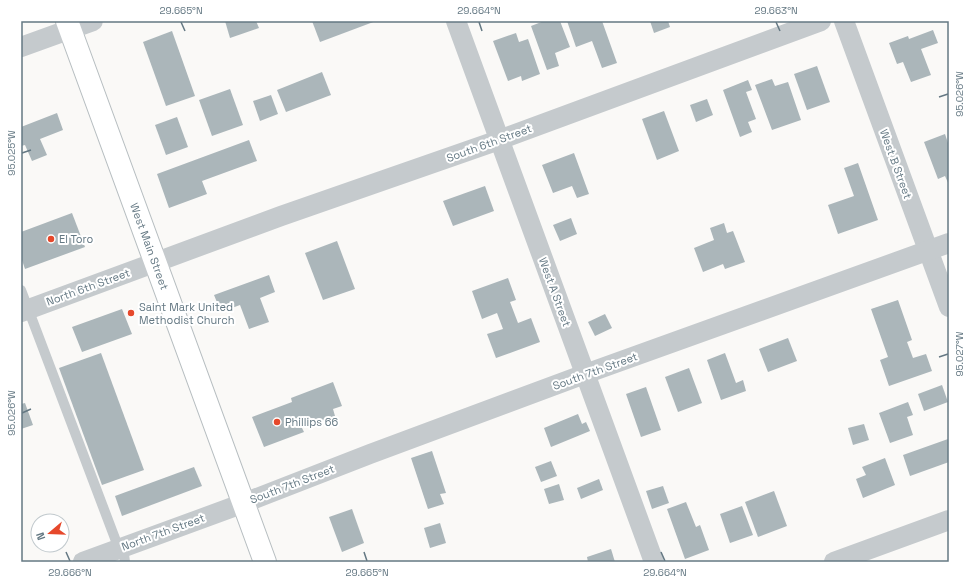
<svg xmlns="http://www.w3.org/2000/svg" width="970" height="583" viewBox="0 0 970 583" font-family="'Space Grotesk',sans-serif">
  <rect width="100%" height="100%" fill="#faf9f7"/>
  <g fill="#abb6ba">
    <polygon points="225,21 256,21 259,28 230,38"/>
    <polygon points="312,21 376,21 320,42"/>
    <polygon points="544,21 560,21 570,47 555,53 559,66 547,70 531,26"/>
    <polygon points="567,21 602,21 617,63 602,68 592,41 576,47"/>
    <polygon points="650,21 668,21 670,27 654,33"/>
    <polygon points="933,30 938,43 921,49 931,75 911,82 903,62 897,64 889,43 908,36 909,39"/>
    <polygon points="172,31 195,96 166,106 143,42"/>
    <polygon points="516,33 519,42 528,39 540,74 522,81 521,76 508,81 493,41"/>
    <polygon points="817,66 830,102 807,110 794,74"/>
    <polygon points="322,72 331,95 286,112 277,90"/>
    <polygon points="772,79 775,86 788,82 801,120 772,130 755,85"/>
    <polygon points="748,80 752,90 746,92 756,119 748,122 752,132 740,137 723,90"/>
    <polygon points="230,89 243,125 212,136 199,100"/>
    <polygon points="271,95 278,114 260,121 253,101"/>
    <polygon points="707,99 713,115 696,122 690,105"/>
    <polygon points="664,111 679,151 657,160 642,119"/>
    <polygon points="57,113 63,130 40,139 47,155 32,161 25,145 21,146 21,127"/>
    <polygon points="177,117 188,147 166,155 155,125"/>
    <polygon points="945,134 949,146 949,185 945,176 938,179 924,142"/>
    <polygon points="249,140 257,161 202,181 207,194 169,208 157,174"/>
    <polygon points="574,153 589,194 577,198 572,186 553,193 542,165"/>
    <polygon points="858,163 878,220 838,234 828,205 854,196 844,168"/>
    <polygon points="485,186 494,211 453,226 443,201"/>
    <polygon points="72,213 85,247 25,269 21,257 21,232"/>
    <polygon points="571,218 577,234 560,241 553,225"/>
    <polygon points="724,223 727,233 733,231 745,262 725,269 723,264 703,272 694,248 714,240 710,228"/>
    <polygon points="337,241 355,289 323,300 305,253"/>
    <polygon points="269,275 275,292 260,298 269,322 249,329 240,305 221,312 214,295"/>
    <polygon points="508,278 516,300 510,302 518,323 531,318 540,342 496,358 487,334 503,329 497,313 482,319 472,291"/>
    <polygon points="898,300 912,340 907,342 913,358 926,354 932,371 889,386 880,360 888,357 871,309"/>
    <polygon points="122,309 132,334 82,352 72,327"/>
    <polygon points="605,314 612,328 595,336 588,322"/>
    <polygon points="788,338 797,361 768,372 759,349"/>
    <polygon points="101,353 144,470 102,485 59,368"/>
    <polygon points="725,353 736,383 743,380 746,391 721,400 707,360"/>
    <polygon points="689,368 702,403 678,412 665,377"/>
    <polygon points="333,382 342,406 333,409 335,416 302,428 304,432 264,447 252,417 292,402 291,398"/>
    <polygon points="942,385 948,402 924,411 918,394"/>
    <polygon points="646,387 661,430 641,437 626,394"/>
    <polygon points="908,402 913,415 907,417 913,435 890,443 879,413"/>
    <polygon points="25,403 33,425 21,429 21,404"/>
    <polygon points="578,414 582,424 586,422 590,431 551,447 544,428"/>
    <polygon points="864,424 869,440 853,445 848,428"/>
    <polygon points="948,439 949,442 949,462 910,476 903,455"/>
    <polygon points="432,451 446,493 440,494 444,504 428,509 411,458"/>
    <polygon points="885,458 895,485 863,498 856,479 866,475 862,467"/>
    <polygon points="551,461 557,476 541,482 535,467"/>
    <polygon points="194,467 202,486 122,516 115,496"/>
    <polygon points="599,479 603,490 581,499 577,488"/>
    <polygon points="559,484 564,500 549,504 544,489"/>
    <polygon points="663,486 669,503 652,509 646,491"/>
    <polygon points="774,491 787,526 758,537 745,502"/>
    <polygon points="686,502 696,527 700,525 709,550 685,559 667,509"/>
    <polygon points="742,506 753,535 730,543 720,514"/>
    <polygon points="352,509 364,543 342,552 329,517"/>
    <polygon points="440,523 446,543 430,548 424,528"/>
    <polygon points="611,549 615,562 588,562 587,557"/>
  </g>
  <g fill="none" stroke-linecap="round" stroke-linejoin="round">
    <g stroke="#b7bec1" stroke-width="24">
      <g id="secondary">
        <path id="s1" d="M67 21 265 562"/>
      </g>
    </g>
    <g stroke="#c5cacd" stroke-width="10">
      <polyline points="21,290 119,549"/>
      <polyline points="123,547 125,562"/>
    </g>
    <g stroke="#c5cacd" stroke-width="20">
      <polyline points="456,21 654,562"/>
      <polyline points="844,21 949,307"/>
      <polyline points="21,47 93,21"/>
      <polyline points="21,312 281,216 499,140 821,21"/>
      <polyline points="83,562 244,503 370,454 585,374 949,243"/>
      <polyline points="834,562 949,520"/>
    </g>
    <use href="#secondary" stroke="#fff" stroke-width="22"/>
  </g>
  <path fill="none" stroke="#647883" stroke-width="1.5" d="M181 22 185 31M479 22 482 31M776 22 780 31M939 97 948 94M22 153 31 150M939 357 948 354M22 413 31 409M66 552 70 561M364 552 367 561M661 552 665 561"/>
  <g fill="#e6482b" stroke="#fff" stroke-width="1.5">
    <circle cx="51" cy="239" r="4"/>
    <circle cx="131" cy="313" r="4"/>
    <circle cx="277" cy="422" r="4"/>
  </g>
  <g text-anchor="middle" dominant-baseline="central" stroke-width="4" stroke-linejoin="round" paint-order="stroke">
    <g font-size="11" fill="#647883" stroke="#fff">
      <text transform="translate(489 143) rotate(-20)">South 6th Street</text>
      <text transform="translate(896 164) rotate(70)">West B Street</text>
      <text stroke="none"><textPath href="#s1" startOffset="240">West Main Street</textPath></text>
      <text transform="translate(88 287) rotate(-20)">North 6th Street</text>
      <text transform="translate(555 292) rotate(70)">West A Street</text>
      <text transform="translate(595 371) rotate(-20)">South 7th Street</text>
      <text transform="translate(292 484) rotate(-21)">South 7th Street</text>
      <text transform="translate(163 532) rotate(-20)">North 7th Street</text>
    </g>
    <g font-size="11" fill="#647883" stroke="#fff" text-anchor="start">
      <text x="59" y="239">El Toro</text>
      <text x="139" y="307">Saint Mark United<tspan x="139" dy="13">Methodist Church</tspan></text>
      <text x="285" y="422">Phillips 66</text>
    </g>
  </g>
  <rect width="970" height="583" fill="none" stroke="#ffffff" stroke-width="44"/>
  <g transform="translate(50 533) rotate(251)"><circle r="19" fill="#ffffff" stroke="#c1c9cd"/>
  <path d="M0-3L7 15L0 10L-7 15Z" fill="#e6482b"/>
  <text y="-6" font-size="11" font-weight="bold" text-anchor="middle" fill="#647883">N</text>
  </g>
  <rect x="22" y="22" width="926" height="539" fill="none" stroke="#647883" stroke-width="1.5"/>
  <g font-size="10" text-anchor="middle" fill="#647883">
    <text x="181" y="14">29.665°N</text>
    <text x="479" y="14">29.664°N</text>
    <text x="776" y="14">29.663°N</text>
    <text transform="translate(959 94) rotate(-90)" y="4">95.026°W</text>
    <text transform="translate(11 153) rotate(-90)" y="4">95.025°W</text>
    <text transform="translate(959 354) rotate(-90)" y="4">95.027°W</text>
    <text transform="translate(11 413) rotate(-90)" y="4">95.026°W</text>
    <text x="70" y="576">29.666°N</text>
    <text x="367" y="576">29.665°N</text>
    <text x="665" y="576">29.664°N</text>
  </g>
</svg>
